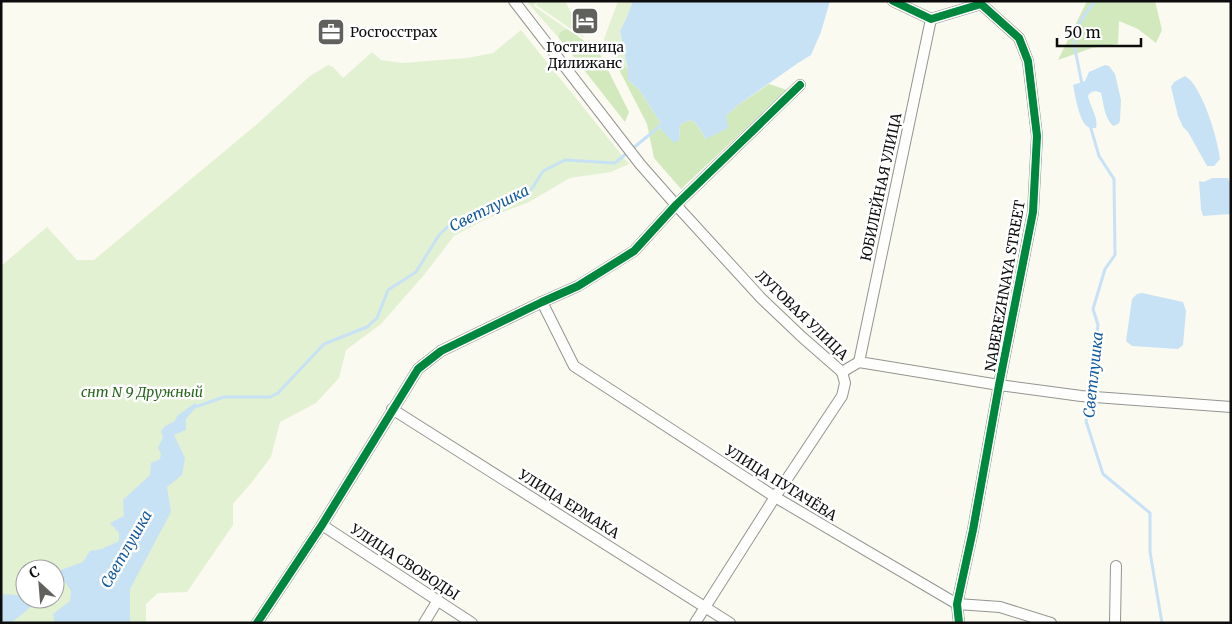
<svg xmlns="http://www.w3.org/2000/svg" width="1232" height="624" viewBox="0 0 1232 624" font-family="Merriweather,serif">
  <rect width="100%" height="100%" fill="#fbfaf1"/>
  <g fill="#e2f1d1" fill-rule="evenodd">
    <polygon points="537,1 534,6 567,29 560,32 558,37 527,2"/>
    <polygon points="538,1 565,1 584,38 536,5"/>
    <polygon points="618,1 633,1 626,19 620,31 628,69 612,56 617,53 614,46 608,48 604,39"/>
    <path d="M521 30 629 164 611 172 570 178 529 202 486 219 454 236 424 275 381 324 346 350 339 378 316 403 280 422 271 457 252 482 233 504V525L187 592 158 593 146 604V623H1V266L47 227 77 260H94L256 125 310 76 328 65 333 67 343 78 372 52 381 60 402 63 467 58 493 53ZM25 569H55V599H25Z"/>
  </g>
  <g fill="#d2e9be">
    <polygon points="1087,1 1155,1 1162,30 1156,43 1138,29 1119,21 1118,44 1092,48 1058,60"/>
    <polygon points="567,29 598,50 629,112 625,122 558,37 560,32"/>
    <polygon points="612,56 628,69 628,80 639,89 660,122 659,128 679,140 680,125 689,120 696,123 706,139 726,116 738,105 769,84 787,90 681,189 654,158 647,124"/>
  </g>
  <g fill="#c7e2f5">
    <polygon points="633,1 830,1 821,32 811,55 798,63 738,105 726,116 728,128 706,139 696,123 689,120 680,125 679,140 674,143 659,127 660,122 639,89 628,80 628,69 620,31 626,19"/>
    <path d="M1105 65 1109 66 1115 74 1121 100 1120 121 1118 124 1113 126C1104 117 1104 105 1101 93 1096 90 1090 91 1088 96 1090 106 1099 119 1096 128 1093 128 1090 128 1088 127 1079 122 1075 94 1073 85L1085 81 1089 72Z"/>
    <path d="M1185 76C1202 85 1218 140 1220 159L1214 166H1207L1188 132 1183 127 1178 116 1171 87 1174 82Z"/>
    <polygon points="1212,178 1228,178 1231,186 1231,214 1203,216 1201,209 1199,181 1204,182"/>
    <polygon points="1142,293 1183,302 1186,311 1183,345 1178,349 1132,346 1126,341 1132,299 1137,294"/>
    <polygon points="195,403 197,406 186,419 186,430 174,435 185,458 182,475 167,487 171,512 130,589 130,623 55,623 53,614 70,601 71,591 58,571 83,562 90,551 102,549 119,541 119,533 110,523 124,516 123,500 150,475 151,463 160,459 161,454 158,448 163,437 161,431 165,426 175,421 177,416"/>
    <polygon points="3,594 25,596 25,599 28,599 32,606 11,623 1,623 1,602"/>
  </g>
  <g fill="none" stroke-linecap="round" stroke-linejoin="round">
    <g stroke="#c7e2f5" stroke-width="3">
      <polyline points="1082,84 1074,44 1081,20 1095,1"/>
      <polyline points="1090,125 1099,156 1114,179 1115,255 1105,269 1093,309 1098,325 1086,421 1103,474 1150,513 1150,552 1162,623"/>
      <polyline points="195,407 224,397 270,397 278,393 324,344 367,327 377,318 388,290 416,272 439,235 452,223 500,200 511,199 531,190 543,171 565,160 615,163 660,126"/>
    </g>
    <g stroke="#949490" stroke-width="12">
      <g id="minor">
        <polyline points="514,1 640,164 676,205 761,298 802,337 842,372"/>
        <polyline points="893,1 931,19 981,4 1019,38 1028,61 1037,136 1033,212 999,385 973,530 957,604 959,623"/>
        <polyline points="542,302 574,366 775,497 957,604 1000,607 1051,623"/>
        <polyline points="859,362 931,19"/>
        <polyline points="842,372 859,362 999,385 1081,396 1231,407"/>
        <polyline points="392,409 730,623"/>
        <polyline points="322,525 472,623"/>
        <polyline points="257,623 322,525 418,369 441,351 542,302 578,286 634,251 676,205 800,85"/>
        <polyline points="424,623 438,600"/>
        <polyline points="695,623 775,497 842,396 845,383 842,372"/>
        <polyline points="1115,623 1116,566"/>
      </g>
    </g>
    <use href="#minor" stroke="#fefefd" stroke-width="10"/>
    <g stroke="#fff" stroke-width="11">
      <g id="cycleway">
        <polyline points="893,1 931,19 981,4 1019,38 1028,61 1037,136 1033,212 999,385 973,530 957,604 959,623"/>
        <polyline points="257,623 322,525 418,369 441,351 542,302 578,286 634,251 676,205 800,85"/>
      </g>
    </g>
    <use href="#cycleway" stroke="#00873e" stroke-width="8"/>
  </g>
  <defs>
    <g id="hotel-square" transform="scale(1.4375)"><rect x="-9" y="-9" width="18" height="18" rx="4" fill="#60605d" stroke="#fff"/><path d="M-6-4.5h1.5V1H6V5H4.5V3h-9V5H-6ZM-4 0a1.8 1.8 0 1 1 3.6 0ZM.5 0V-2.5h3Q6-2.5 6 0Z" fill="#fff"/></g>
    <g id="office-square" transform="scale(1.4375)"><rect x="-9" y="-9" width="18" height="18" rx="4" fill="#60605d" stroke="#fff"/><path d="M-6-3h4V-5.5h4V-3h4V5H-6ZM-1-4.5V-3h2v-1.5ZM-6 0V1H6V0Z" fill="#fff"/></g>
  </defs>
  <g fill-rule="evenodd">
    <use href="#hotel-square" x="585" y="21"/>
    <use href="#office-square" x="331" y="32"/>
  </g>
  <g text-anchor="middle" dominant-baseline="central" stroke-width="5" stroke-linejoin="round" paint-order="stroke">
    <g font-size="14" fill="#0d0d0d" stroke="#fff" text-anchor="start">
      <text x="350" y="32">Росгосстрах</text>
      <text x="585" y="47" text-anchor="middle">Гостиница<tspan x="585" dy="16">Дилижанс</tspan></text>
    </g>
    <g font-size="14" fill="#0d0d0d" stroke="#fff">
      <text transform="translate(881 187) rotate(-78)">ЮБИЛЕЙНАЯ УЛИЦА</text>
      <text transform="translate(1005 286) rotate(-80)">NABEREZHNAYA STREET</text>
      <text transform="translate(802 315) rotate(44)">ЛУГОВАЯ УЛИЦА</text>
      <text transform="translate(781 483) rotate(32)">УЛИЦА ПУГАЧЁВА</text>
      <text transform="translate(569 504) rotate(32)">УЛИЦА ЕРМАКА</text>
      <text transform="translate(405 562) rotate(33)">УЛИЦА СВОБОДЫ</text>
    </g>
    <g font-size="14" font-style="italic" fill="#27651c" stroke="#fff">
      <text x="142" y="392">снт N 9 Дружный</text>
    </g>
    <g font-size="15" font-style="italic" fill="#145aa0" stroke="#fff">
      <text transform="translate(489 208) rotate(-26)">Светлушка</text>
      <text transform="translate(1093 375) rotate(-84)">Светлушка</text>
      <text transform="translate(126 549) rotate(-60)">Светлушка</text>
    </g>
  </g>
  <rect width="1232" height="624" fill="none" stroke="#0d0d0d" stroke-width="5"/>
  <g transform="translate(40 584) rotate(334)"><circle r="24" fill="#ffffff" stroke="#9e9e9e"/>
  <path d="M0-4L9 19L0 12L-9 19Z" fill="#60605d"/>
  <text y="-8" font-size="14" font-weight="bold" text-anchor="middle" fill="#0d0d0d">С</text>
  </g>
  <path d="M1057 38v8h84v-8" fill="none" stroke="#0d0d0d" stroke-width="2.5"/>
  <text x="1064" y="38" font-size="15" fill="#0d0d0d" stroke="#ffffff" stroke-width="4" paint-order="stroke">50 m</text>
</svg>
